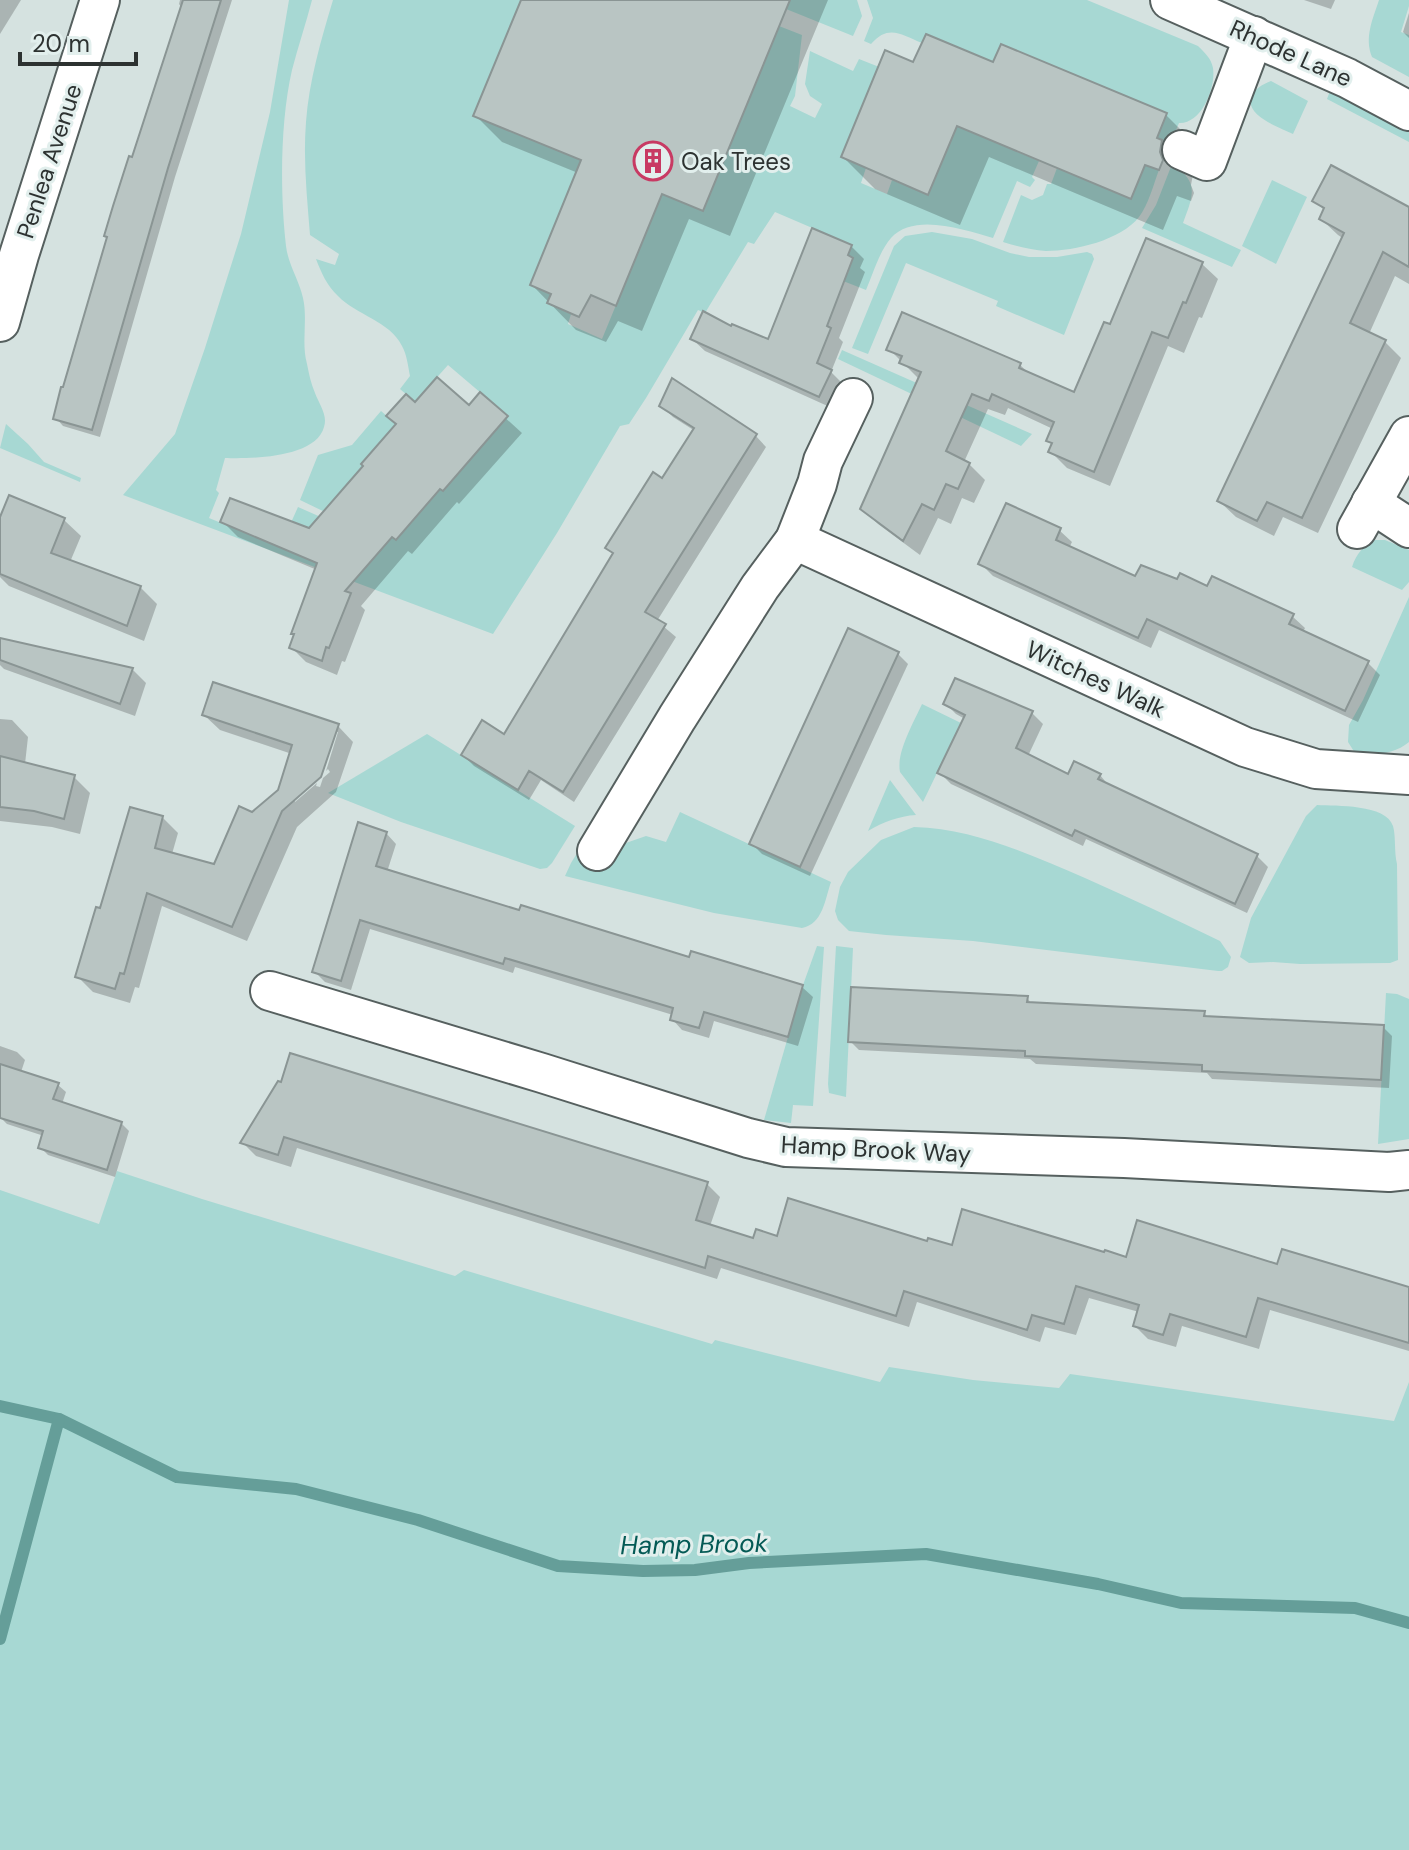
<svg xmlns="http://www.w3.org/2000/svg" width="1409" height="1850" viewBox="0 0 1409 1850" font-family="'DM Sans',sans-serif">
  <rect width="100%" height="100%" fill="#d5e2e0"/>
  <g fill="#a7d8d3">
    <path d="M289 0H312C306 23 298 47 292 70 280 122 280 193 286 246 288 264 299 280 303 298 308 320 301 342 307 364 309 374 311 384 315 393 319 404 328 415 324 427 316 458 250 459 225 458L216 490 219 493 209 518 280 547 298 507 323 518 368 565 392 537 396 539 440 489 443 490 508 416 448 365 415 402 400 389 410 376C408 366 407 355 402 346 390 321 356 315 338 296 327 286 321 272 316 259L335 265 339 254 310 235C307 197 303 160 306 122 309 81 321 40 333 0H521L473 116 610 172 575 175 530 285 551 294 548 304 571 314 568 324 602 339 656 208 648 188 703 210 779 26 802 35 795 96 790 106 815 118 822 104 810 96 805 84 810 51 853 71 859 59 907 78 871 84 841 157 866 168 861 183 887 194 892 180 928 195 957 126 1039 161 1032 177 1035 180 1030 187 1017 181 993 238C965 230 914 212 891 238 879 252 873 274 866 290L838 279 848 273 853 258 848 255 852 245 775 212 754 244 748 242 705 313 698 310 646 398 629 424 620 426 557 533 493 634 123 495 175 434 205 348 241 234 270 112Z"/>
    <polygon points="790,0 857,0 862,16 853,36 786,9"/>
    <path d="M867 0H1087L1198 46C1205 53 1211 58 1213 68 1216 87 1202 124 1179 123L1170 144 1157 138 1001 44 993 62 926 34 922 43C901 34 888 24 871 44L864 41 873 18Z"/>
    <path d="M1379 0H1409V6L1401 32 1409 35V77L1372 57C1364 37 1373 19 1379 0Z"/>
    <path d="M1271 81 1308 101 1293 134C1281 128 1245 116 1251 97 1254 89 1263 84 1271 81Z"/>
    <polygon points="1330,91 1409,132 1409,142 1327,99"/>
    <path d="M1172 164C1200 182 1193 196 1183 223L1241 250 1232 267 1142 228 1156 205Z"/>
    <path d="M1145 165 1159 170C1154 183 1148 206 1139 217 1121 240 1075 251 1046 251 1031 250 1016 246 1003 242L1021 195 1032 200 1043 195 1047 184H1051L1057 168 1131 199Z"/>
    <polygon points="1272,180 1307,197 1276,264 1242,246"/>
    <polygon points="932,232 972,239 1010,253 1029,257 1057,257 1087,252 1092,254 1094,259 1064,335 996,306 998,301 906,263 868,354 852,348 894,246 905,236"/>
    <polygon points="842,350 1032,434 1021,446 838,359"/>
    <polygon points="381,411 396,424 361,464 363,466 341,491 327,513 300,500 318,455 352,445"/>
    <polygon points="6,424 28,444 44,462 81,478 80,482 0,448"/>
    <path d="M1375 540H1385L1409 550V582L1402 590 1352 567C1356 554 1364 545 1375 540Z"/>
    <path d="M1409 597V742C1395 754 1373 756 1355 753L1348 742 1349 725 1363 700Z"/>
    <path d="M922 704 961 723 923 802 900 772C896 752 914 722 922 704Z"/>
    <polygon points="427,734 575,826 552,863 547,868 540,869 401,822 328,793"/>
    <path d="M890 780 916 815C899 816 883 822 868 831Z"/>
    <path d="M1317 805C1336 806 1386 804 1393 826 1396 836 1394 852 1397 864L1398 960 1390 963 1300 964 1273 962 1249 963 1240 957 1251 918 1306 816Z"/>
    <path d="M680 812 831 882C825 899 823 924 802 928L714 913 565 876 571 863 579 850 623 844 646 836 666 842Z"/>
    <path d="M914 827C975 829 1029 854 1085 878 1130 898 1175 919 1220 941L1231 957 1228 967 1222 971H1218L973 941 886 935 849 931 838 920 835 911 840 887 848 872 881 840Z"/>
    <polygon points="817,946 824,947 813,1106 793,1105 791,1123 764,1120 803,985"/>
    <polygon points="836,946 853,948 846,1097 829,1093 828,1084"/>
    <polygon points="1386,993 1397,994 1409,999 1409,1139 1378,1144"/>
    <polygon points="117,1171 202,1199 455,1276 464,1270 712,1344 715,1340 880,1382 889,1367 973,1380 1059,1388 1070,1374 1394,1421 1409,1382 1409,1850 0,1850 0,1190 99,1224"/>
  </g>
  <g fill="#0003" fill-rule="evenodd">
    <polygon points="0,0 21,0 0,34"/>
    <polygon points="180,0 232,0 175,177 100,437 63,426 56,418 134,159 182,8 179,4"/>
    <polygon points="523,0 828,0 730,236 689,219 642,331 618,321 606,342 576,330 532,285 578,173 502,142 475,115"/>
    <polygon points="1304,0 1335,0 1331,9"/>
    <polygon points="1409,13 1409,38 1403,32"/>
    <polygon points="914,64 994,64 1166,115 1198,147 1191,185 1194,193 1191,201 1177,196 1163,230 989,157 960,225 875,189 843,157"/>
    <polygon points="1314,200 1409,209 1409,284 1395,276 1369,334 1385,342 1401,358 1318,533 1283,517 1274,536 1236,517 1219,501 1344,239 1338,235 1321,219 1325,211"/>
    <polygon points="851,246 864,259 860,268 865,272 839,338 843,342 831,372 843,384 832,408 705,351 692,339 732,329 769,342"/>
    <polygon points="1202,264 1218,279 1202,318 1199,317 1184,353 1168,346 1110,486 1067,468 1051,452 1054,446 1048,440 1053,429 1008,408 1005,415 988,409 964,462 969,464 985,480 974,503 962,498 951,524 938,518 920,555 878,524 862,508 920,380 889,349 1020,365 1031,375 1075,395 1111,326"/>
    <polygon points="480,395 522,433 459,504 457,502 412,554 408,551 361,606 365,610 345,662 342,661 337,675 306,662 291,647 317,570 238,537 223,522 309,530 415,405 469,408"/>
    <polygon points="662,406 755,435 766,447 657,621 676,637 574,802 541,780 529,800 474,766 463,755 505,737 614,554 607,548 663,481 695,431 673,417"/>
    <polygon points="10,498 64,520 81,536 70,562 140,587 157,604 144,641 9,586 0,577 0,522"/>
    <polygon points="1059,530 1072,542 1069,548 1136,579 1178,581 1208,588 1292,616 1305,628 1303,632 1368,663 1380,675 1358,722 1159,630 1151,648 993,576 981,564"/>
    <polygon points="0,640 132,669 146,683 135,716 4,669 0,665"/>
    <polygon points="898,654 908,664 810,876 762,854 752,844"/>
    <polygon points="945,703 1032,713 1043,724 1028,756 1069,777 1100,775 1110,787 1257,856 1268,867 1247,913 1086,839 1083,846 951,784 940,773 965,719 956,714"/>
    <path d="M204 715 338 726 353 742 336 792 297 827 247 941 162 906 139 988 135 987 130 1003 93 992 78 977 101 911 162 817 178 833 172 854 215 866 253 814 279 791 292 754 220 730ZM334 732H338L326 771 328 769 330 772 323 778 320 787 316 786 317 783 295 802V797Z"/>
    <polygon points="0,719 12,720 28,737 25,764 74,777 90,793 80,834 52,827 0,821"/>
    <polygon points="386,833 396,844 387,872 520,913 690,959 802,987 813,997 798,1046 714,1021 709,1038 682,1030 672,1019 673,1015 515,967 513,973 370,929 351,990 325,982 315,972"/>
    <polygon points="1027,998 1032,1004 1204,1013 1209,1018 1383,1027 1392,1036 1389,1088 1212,1079 1207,1073 1036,1064 1030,1059 859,1050 850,1041"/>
    <polygon points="0,1046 17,1052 25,1060 21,1072 58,1085 66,1092 62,1104 121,1123 129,1131 115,1177 48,1155 40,1147 44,1136 7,1124 0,1117"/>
    <polygon points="279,1083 707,1184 720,1197 710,1226 754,1240 779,1238 929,1244 953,1247 1127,1259 1279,1266 1409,1289 1409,1351 1270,1310 1259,1349 1182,1326 1176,1347 1148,1339 1135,1326 1139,1312 1089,1298 1076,1335 1045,1327 1040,1342 917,1302 909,1327 721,1268 717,1279 297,1148 291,1167 256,1156 243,1143"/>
  </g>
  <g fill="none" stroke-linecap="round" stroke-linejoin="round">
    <g stroke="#659e99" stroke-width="12">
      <polyline points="0,1406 59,1419 177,1477 296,1489 418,1520 558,1566 643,1571 695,1570 749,1563 926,1554 1098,1584 1181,1603 1355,1608 1409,1623"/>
      <polyline points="0,1639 59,1419"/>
    </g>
  </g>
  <g fill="#b9c5c3" stroke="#8a9594" stroke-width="2">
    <polygon points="183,0 221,0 168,168 92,430 53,419 61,387 63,387 107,237 104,236 113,206 129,156 132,157"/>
    <polygon points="521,0 790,0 703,211 662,194 616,306 591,295 579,317 547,303 551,294 530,285 581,160 473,116"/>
    <polygon points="926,34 993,62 1001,44 1167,113 1157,138 1162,140 1160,152 1163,160 1159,170 1145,165 1131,199 957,126 928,195 841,157 885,50 913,62"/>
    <polygon points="1331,165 1409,207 1409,267 1383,252 1350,323 1386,340 1302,518 1267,502 1257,521 1217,501 1344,233 1319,219 1324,208 1312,201"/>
    <polygon points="812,228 852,245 848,255 853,258 827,326 831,328 817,363 832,370 819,397 690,339 703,311 731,326 732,324 768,339"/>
    <polygon points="1146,238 1203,262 1186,303 1183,302 1168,338 1152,332 1094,472 1048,452 1052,443 1046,441 1054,422 992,394 989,401 972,394 946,451 970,463 958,489 946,484 934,510 922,504 903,541 860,509 921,372 899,363 902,356 886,350 902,312 1021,363 1019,368 1074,392 1104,322 1110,324"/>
    <polygon points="437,377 469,405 480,392 508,416 443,491 440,489 396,540 392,537 345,591 351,593 329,648 326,647 322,661 289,648 294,634 291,634 317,563 220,522 230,498 309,528 363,466 361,464 396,424 386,416 406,394 415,402"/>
    <polygon points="672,378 757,434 645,612 666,624 563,792 529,771 518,790 461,755 482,720 504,734 613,553 605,548 653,472 662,478 694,428 659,406"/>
    <polygon points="9,495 65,518 51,553 141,586 127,626 0,574 0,517"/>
    <polygon points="1006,503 1061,528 1056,540 1135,576 1141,565 1177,579 1180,573 1207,586 1212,576 1294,614 1289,624 1369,661 1345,711 1147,619 1138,638 978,564"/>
    <polygon points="848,628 899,652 800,867 749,844"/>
    <polygon points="0,638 133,668 120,704 0,660"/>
    <polygon points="955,678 1033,711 1016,748 1068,774 1074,761 1101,774 1098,779 1258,854 1235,904 1075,830 1072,836 937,773 965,715 943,704"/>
    <polygon points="213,682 339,724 321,777 282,811 232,927 147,893 124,974 120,973 115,989 75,977 96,907 100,908 130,807 163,816 155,848 214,864 239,806 252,812 278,790 292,745 202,715"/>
    <polygon points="0,756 75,775 64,819 34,811 0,807"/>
    <polygon points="358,822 387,832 376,866 519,910 521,905 689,957 691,951 803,985 788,1037 704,1012 699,1028 670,1020 673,1008 505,958 503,964 360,920 341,981 312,972"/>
    <polygon points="851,987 1028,996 1027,1002 1205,1011 1204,1016 1384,1025 1381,1080 1202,1071 1202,1065 1025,1056 1025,1051 848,1042"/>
    <polygon points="290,1053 708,1182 696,1220 753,1238 756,1229 777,1236 788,1198 927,1241 928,1238 952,1245 962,1209 1104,1252 1105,1250 1126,1257 1137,1220 1277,1264 1282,1249 1409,1287 1409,1343 1258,1298 1246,1337 1170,1314 1163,1335 1133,1326 1139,1305 1076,1286 1064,1324 1032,1315 1027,1330 904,1291 896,1316 708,1256 705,1268 284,1137 278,1155 240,1143 278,1081 281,1082"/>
    <polygon points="0,1064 59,1083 53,1099 122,1122 107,1170 38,1148 43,1131 0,1118"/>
  </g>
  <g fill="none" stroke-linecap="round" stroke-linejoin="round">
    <g stroke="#56605f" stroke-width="42">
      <g id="street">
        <polyline points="1170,0 1347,78 1409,111"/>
        <polyline points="1182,150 1207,161 1254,36"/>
        <polyline points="0,322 19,255 100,0"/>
        <polyline points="1371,503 1409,528"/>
        <polyline points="1357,529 1409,436"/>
        <polyline points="795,540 1245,747 1316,769 1409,775"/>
        <polyline points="597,851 677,718 760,587 795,540 817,484 823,461 853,398"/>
        <polyline points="270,991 542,1073 748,1138 786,1147 1124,1158 1389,1172 1409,1170"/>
      </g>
    </g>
    <use href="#street" stroke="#fff" stroke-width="38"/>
  </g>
  <defs>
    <g id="building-ring" transform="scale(2)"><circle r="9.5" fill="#e2efed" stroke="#c83a63" stroke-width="1.5"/><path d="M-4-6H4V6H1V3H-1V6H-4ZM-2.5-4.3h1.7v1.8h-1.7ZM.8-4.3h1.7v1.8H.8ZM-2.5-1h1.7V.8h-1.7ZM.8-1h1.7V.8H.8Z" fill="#c83a63"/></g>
  </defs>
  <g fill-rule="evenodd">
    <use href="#building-ring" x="653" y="161"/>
  </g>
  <g text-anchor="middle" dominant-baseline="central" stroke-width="6" stroke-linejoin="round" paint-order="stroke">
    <g font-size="24" fill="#2d3231" stroke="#e2efed">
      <text transform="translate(1291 53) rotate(24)">Rhode Lane</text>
      <text transform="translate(49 161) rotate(-72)">Penlea Avenue</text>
      <text transform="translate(1096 679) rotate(25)">Witches Walk</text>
      <text transform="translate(876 1149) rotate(3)">Hamp Brook Way</text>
    </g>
    <g font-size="24" fill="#2d3231" stroke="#e2efed" text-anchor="start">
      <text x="681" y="161">Oak Trees</text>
    </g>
    <g font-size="26" font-style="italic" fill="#045a55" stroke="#e2efed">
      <text transform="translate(694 1544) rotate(-1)">Hamp Brook</text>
    </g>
  </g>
  <path d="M20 52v12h116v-12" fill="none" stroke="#2d3231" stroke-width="4"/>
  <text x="32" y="52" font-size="24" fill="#2d3231" stroke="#e2efed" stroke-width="6" paint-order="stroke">20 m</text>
</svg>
